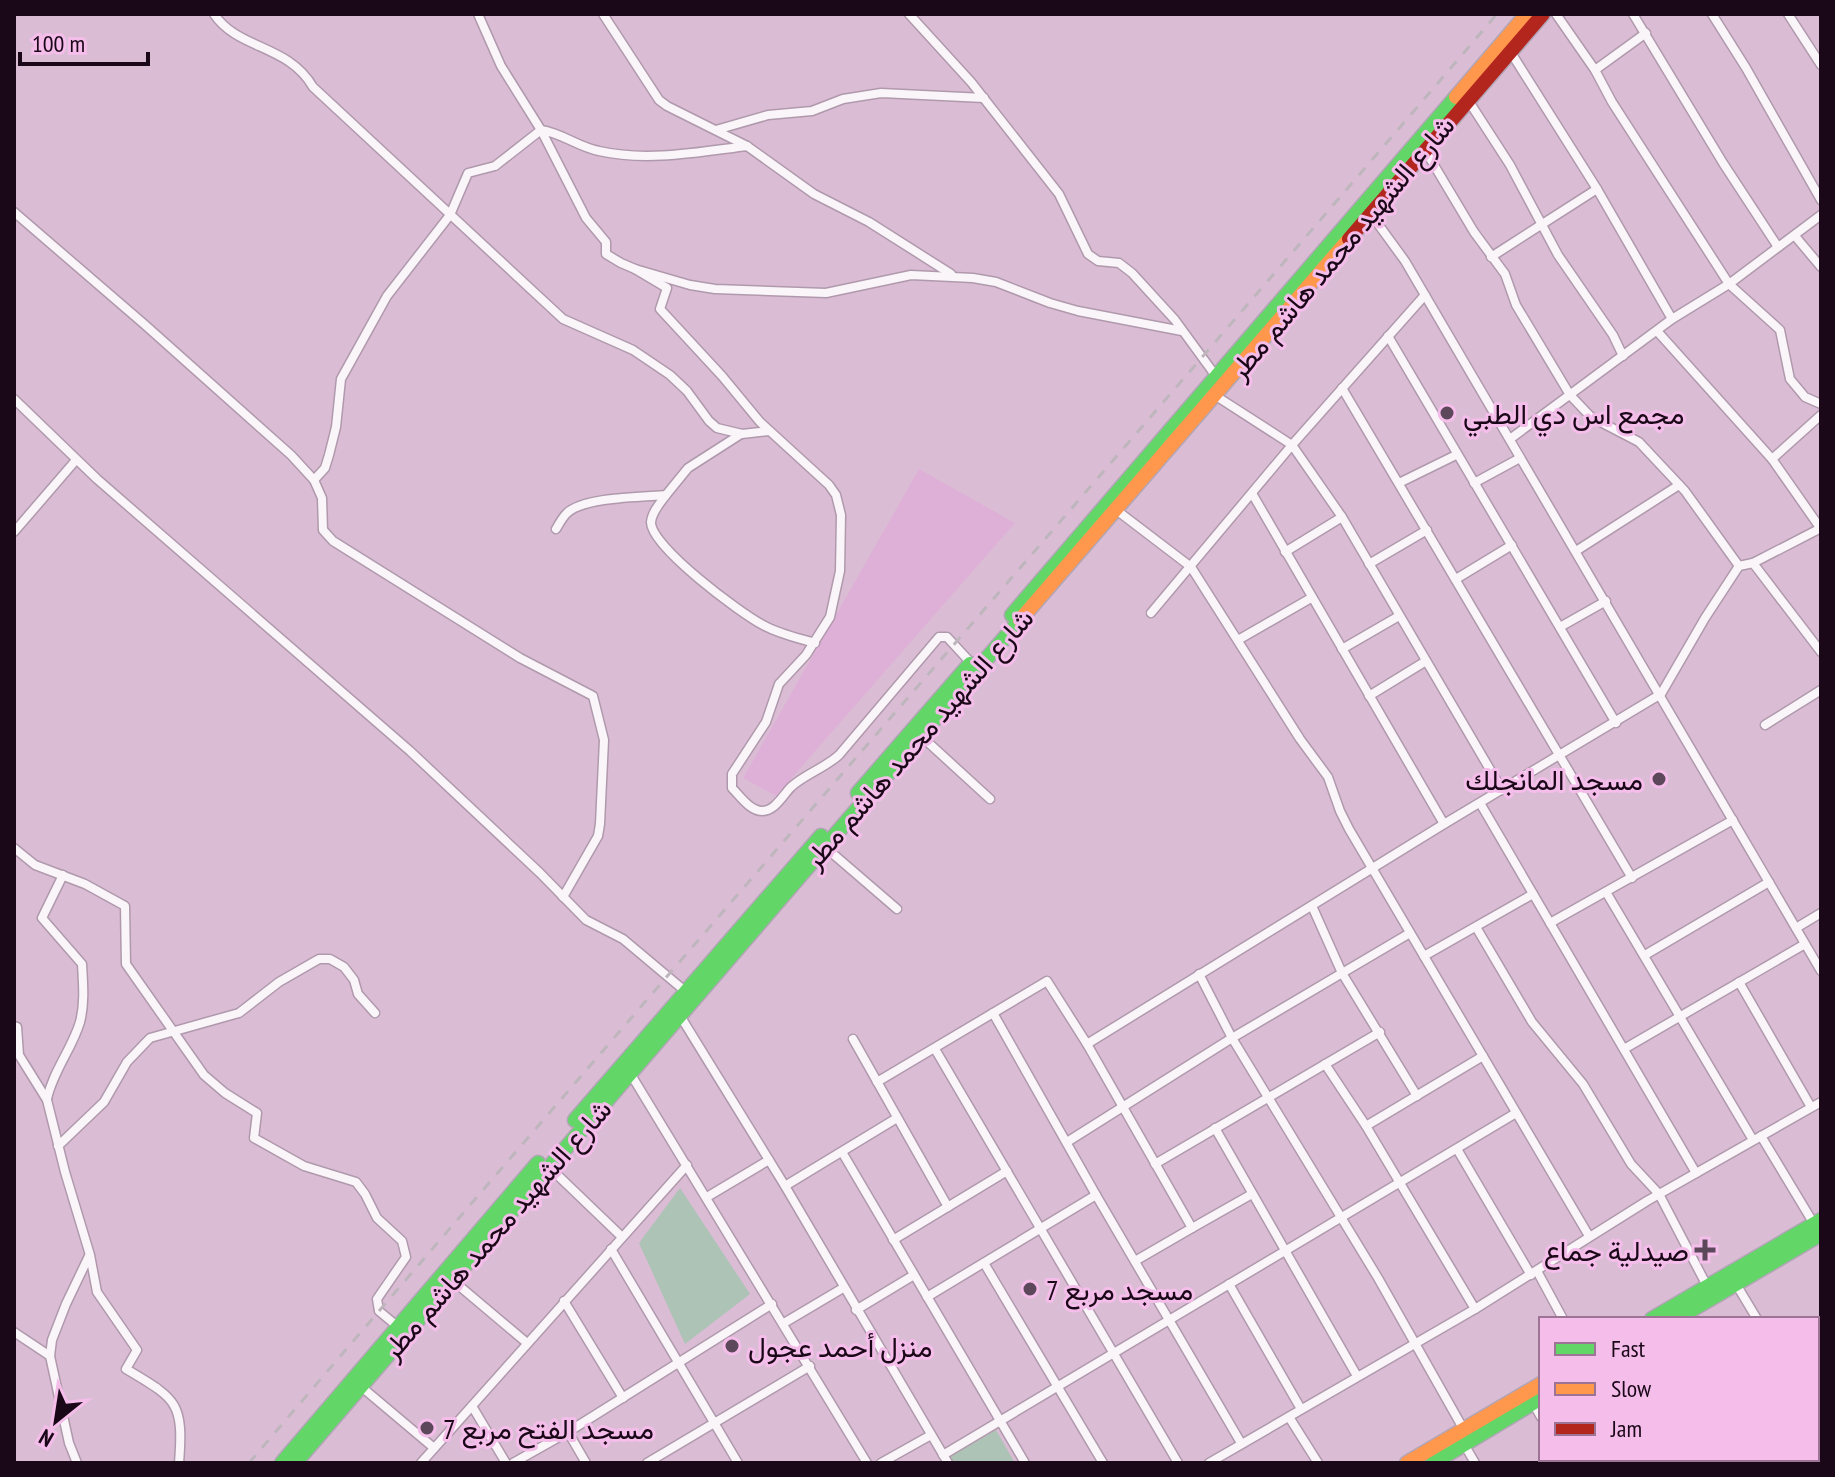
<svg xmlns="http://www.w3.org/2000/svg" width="1835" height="1477" viewBox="0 0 1835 1477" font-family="'PT Sans Narrow',Vazirmatn,sans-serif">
  <rect width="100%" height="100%" fill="#dabdd5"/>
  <polygon fill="#dfb0d7" points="919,469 1015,523 776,796 743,778"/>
  <g fill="#adc3b5">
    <polygon points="680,1188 750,1294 685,1344 639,1243"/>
    <polygon points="996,1430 1015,1463 952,1463 949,1457"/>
  </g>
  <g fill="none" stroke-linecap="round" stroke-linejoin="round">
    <g stroke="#b099ac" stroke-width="11">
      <g id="street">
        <path d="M214 14C238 50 288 44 313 87L563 319 633 350 670 375 687 391 709 421 717 428 742 434 769 431"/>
        <polyline points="478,14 501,66 541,130 586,218 606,242 606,254 621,263 635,269 690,285 715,289 826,293 911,275 973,278 996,282 1050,303 1078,311 1182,331"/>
        <polyline points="603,14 659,100 667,106 747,146 814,194 869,222 951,274"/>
        <polyline points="909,14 971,82 1059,194 1088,254 1098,261 1119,263 1132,273 1175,320 1218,379"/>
        <polyline points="1556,14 1595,70 1612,102 1729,284 1780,330 1790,379 1805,397 1821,404"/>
        <polyline points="1633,14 1723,163 1778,247"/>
        <polyline points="1712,14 1746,68 1821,200"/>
        <polyline points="1788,14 1821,65"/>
        <polyline points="1510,51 1597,189 1672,319"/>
        <polyline points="1595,70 1646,33"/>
        <polyline points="1468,100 1510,165 1558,255 1613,335 1623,356"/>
        <polyline points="716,130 768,115 812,111 843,99 881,93 984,98"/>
        <polyline points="1425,150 1474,232 1505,274 1516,305 1570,395 1591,417 1639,442 1685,491 1739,566"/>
        <polyline points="14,212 144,324 291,455 314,480 322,498 323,530 333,541 520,658 593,696 604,740 600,824 598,836 563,897"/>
        <polyline points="1370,213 1405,261 1821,971"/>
        <polyline points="1795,236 1821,267"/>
        <polyline points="1491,257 1597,189"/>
        <path d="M635 269 667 288 660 309 722 376 760 422 829 485 836 495 841 515 840 571 830 617 806 655 779 684 766 722 732 774V788C740 796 750 811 762 811 775 811 783 795 791 787 805 774 825 768 839 755L939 637H947L971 663"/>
        <polyline points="1657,331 1772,459 1821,529"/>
        <polyline points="1388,336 1616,723"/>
        <polyline points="1342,388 1632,878"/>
        <polyline points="1216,396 1292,445 1342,517 1502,790"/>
        <polyline points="14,399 97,479 410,751 540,873 586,920 623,939 685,991"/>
        <polyline points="1510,439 1672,319 1729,284 1821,215"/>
        <polyline points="1772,459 1821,415"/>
        <path d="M314 480 325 468 329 455 336 427 341 379 387 296 450 215 468 173 495 166 541 130C562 133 578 147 599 151 647 162 699 152 747 146"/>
        <polyline points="1399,483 1456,455"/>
        <polyline points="1474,483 1520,458"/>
        <path d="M666 495C660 503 652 512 651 522 650 546 740 613 763 625 779 634 798 638 815 643"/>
        <polyline points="1253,495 1444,824"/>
        <polyline points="1115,509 1191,567 1300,739 1328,777 1340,811 1349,829 1589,1236"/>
        <path d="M556 529C559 524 562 518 567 513 584 497 641 497 666 495L688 468 741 434"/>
        <polyline points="14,532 76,460"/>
        <polyline points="1576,551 1679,485"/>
        <polyline points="1285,552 1342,517"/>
        <polyline points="1753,563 1821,652"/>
        <polyline points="1369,564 1427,530"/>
        <polyline points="1456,579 1512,545"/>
        <polyline points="1151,613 1292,445 1425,295"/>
        <polyline points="1560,627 1606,601"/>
        <polyline points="1238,640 1311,598"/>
        <polyline points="1342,649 1399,616"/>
        <polyline points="1369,696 1426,661"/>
        <polyline points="1765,725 1821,690"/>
        <polyline points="920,735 990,799"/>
        <polyline points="1480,803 1696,1173"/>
        <polyline points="825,847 897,909"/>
        <polyline points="14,848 35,865 85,884 125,906 126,964 204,1075 225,1093 257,1113 254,1138 304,1166 356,1182 365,1194 377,1218 402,1241 406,1257 377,1299 379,1311 397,1326"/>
        <polyline points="1606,892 1753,1140"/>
        <polyline points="1312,906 1342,973 1417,1096"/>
        <polyline points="1550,923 1733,820"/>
        <polyline points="1476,927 1532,1022 1583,1084 1631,1164 1659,1194 1707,1286"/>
        <polyline points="1796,928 1821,913"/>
        <polyline points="1645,955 1769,882"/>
        <polyline points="1424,956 1533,894"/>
        <polyline points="1199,974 1232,1038 1378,1278 1464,1430"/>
        <polyline points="1739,982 1811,1107"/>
        <polyline points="993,1013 1096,1195 1241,1443"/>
        <polyline points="679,1014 785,1186 948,1463"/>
        <path d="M14 1026 17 1027 19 1055 47 1100 65 1172 90 1255 97 1292 137 1350 126 1369C176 1399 184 1401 179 1463"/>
        <polyline points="853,1039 948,1207"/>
        <polyline points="1087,1044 1444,824 1661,694 1705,618 1739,566 1753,563 1821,528"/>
        <polyline points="935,1049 1178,1463"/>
        <polyline points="1624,1049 1805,944"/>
        <polyline points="1325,1064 1366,1126 1475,1309"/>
        <polyline points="630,1073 867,1463"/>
        <polyline points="877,1082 1047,981 1087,1044 1192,1228 1135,1261"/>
        <path d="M47 1099C53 1071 72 1049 80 1022 85 1003 83 983 82 964L42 918 63 875"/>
        <polyline points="1366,1126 1483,1056"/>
        <polyline points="1215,1128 1357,1376"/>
        <polyline points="1761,1136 1814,1224"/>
        <polyline points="1067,1142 1232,1038 1410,933"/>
        <polyline points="58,1146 104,1102 127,1062 150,1038 239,1013 279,982 319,959 330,959 344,967 354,980 358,994 375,1013"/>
        <polyline points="1457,1149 1531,1275"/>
        <polyline points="842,1152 1025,1463"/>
        <polyline points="1155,1164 1380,1032"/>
        <polyline points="548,1166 622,1237"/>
        <polyline points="785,1186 897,1118"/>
        <polyline points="707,1197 769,1160"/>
        <polyline points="1192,1228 1252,1194"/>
        <polyline points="893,1240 1007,1171"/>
        <polyline points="611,1249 738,1463"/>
        <polyline points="984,1263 1103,1463"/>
        <polyline points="1537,1271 1563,1319"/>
        <polyline points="451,1279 527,1343"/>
        <polyline points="1229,1284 1301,1409"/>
        <polyline points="1736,1284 1757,1319"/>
        <polyline points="927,1297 1096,1195"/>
        <polyline points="564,1301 623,1398"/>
        <polyline points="856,1310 914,1275"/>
        <polyline points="784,1323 843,1288"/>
        <polyline points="14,1332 50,1356"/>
        <polyline points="1817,1344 1821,1341"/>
        <polyline points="358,1384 434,1448"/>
        <polyline points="1533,1403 1541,1417"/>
        <polyline points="472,1406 506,1463"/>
        <polyline points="1817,1416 1821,1423"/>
        <polyline points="1289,1417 1318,1463"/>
        <polyline points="568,1432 586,1463"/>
        <polyline points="1464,1444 1475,1463"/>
        <polyline points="943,1455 1516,1113"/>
        <polyline points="1566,1459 1568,1463"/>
        <polyline points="1740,1459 1742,1463"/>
        <polyline points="77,1463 69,1443 50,1356 52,1340 66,1304 89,1256"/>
        <polyline points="421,1463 687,1165"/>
        <polyline points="513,1463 568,1432 772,1304"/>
        <polyline points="647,1463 810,1366"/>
        <polyline points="881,1463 931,1435"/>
        <polyline points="1209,1463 1475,1309 1647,1201 1821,1102"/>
        <polyline points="1630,1463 1637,1459"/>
      </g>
    </g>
    <g stroke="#b2a5b6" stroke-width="17">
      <g id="fast">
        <polyline points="1012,615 1456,97"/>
        <polyline points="858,793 970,664"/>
        <polyline points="575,1120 821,836"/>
        <polyline points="1652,1319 1821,1220"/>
        <polyline points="1676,1319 1821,1234"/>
        <polyline points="282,1463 538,1163"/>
        <polyline points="295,1463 1020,620"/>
        <polyline points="1433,1463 1541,1398"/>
      </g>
    </g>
    <g stroke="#b2a5b6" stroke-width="17">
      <g id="slow">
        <polyline points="1456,97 1527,14"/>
        <polyline points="1020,620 1349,239"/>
        <polyline points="1407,1463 1541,1384"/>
      </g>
    </g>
    <g stroke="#b2a5b6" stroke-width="17">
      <polyline id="jam" points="1349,239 1543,14"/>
    </g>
    <use href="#street" stroke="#f9f5f9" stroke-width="8"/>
    <use href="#fast" stroke="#63d668" stroke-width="14"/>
    <use href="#slow" stroke="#ff974d" stroke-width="14"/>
    <use href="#jam" stroke="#b3261e" stroke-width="14"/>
    <path stroke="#beb6bc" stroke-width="3" stroke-dasharray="10 10" stroke-linecap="butt" d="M249 1463C663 978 1083 498 1497 14"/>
  </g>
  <g fill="#5d475a" stroke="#f4bdea" stroke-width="3">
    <circle cx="1447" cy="413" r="8"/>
    <circle cx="1659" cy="779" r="8"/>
    <path d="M1701 1238h8v8h8v8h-8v8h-8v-8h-8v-8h8z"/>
    <circle cx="1030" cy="1289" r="8"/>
    <circle cx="732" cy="1346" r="8"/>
    <circle cx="427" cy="1428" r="8"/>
  </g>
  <g text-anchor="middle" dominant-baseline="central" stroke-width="6" stroke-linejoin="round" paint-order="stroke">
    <g font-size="28" fill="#1a0717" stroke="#f4bdea">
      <text transform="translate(1341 247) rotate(-50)">شارع الشهيد محمد هاشم مطر</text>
      <text transform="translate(918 738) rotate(-49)">شارع الشهيد محمد هاشم مطر</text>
      <text transform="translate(496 1229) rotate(-49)">شارع الشهيد محمد هاشم مطر</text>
    </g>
    <g font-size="28" fill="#1a0717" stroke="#f4bdea" text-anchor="start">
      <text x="1463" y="413">مجمع اس دي الطبي</text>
      <text x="1643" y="779" text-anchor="end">مسجد المانجلك</text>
      <text x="1689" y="1250" text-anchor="end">صيدلية جماع</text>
      <text x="1046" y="1289">مسجد مربع 7</text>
      <text x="748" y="1346">منزل أحمد عجول</text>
      <text x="443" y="1428">مسجد الفتح مربع 7</text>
    </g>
  </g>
  <rect width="1835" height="1477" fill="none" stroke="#1a0717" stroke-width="32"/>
  <rect x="1539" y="1317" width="280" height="144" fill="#f4bdea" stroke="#9d7496" stroke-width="2"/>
  <rect x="1555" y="1343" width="40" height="12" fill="#63d668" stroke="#9d7496" stroke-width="2"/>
  <text x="1611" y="1357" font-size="24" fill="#1a0717">Fast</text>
  <rect x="1555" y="1383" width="40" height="12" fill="#ff974d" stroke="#9d7496" stroke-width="2"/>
  <text x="1611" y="1397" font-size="24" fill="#1a0717">Slow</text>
  <rect x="1555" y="1423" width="40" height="12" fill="#b3261e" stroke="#9d7496" stroke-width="2"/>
  <text x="1611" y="1437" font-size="24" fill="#1a0717">Jam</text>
  <g transform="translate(56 1421) rotate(210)" stroke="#f4bdea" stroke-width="6" paint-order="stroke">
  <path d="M0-6L14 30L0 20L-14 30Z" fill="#1a0717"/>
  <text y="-12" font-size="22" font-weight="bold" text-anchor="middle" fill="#1a0717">N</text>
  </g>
  <path d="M20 52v12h128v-12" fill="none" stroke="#1a0717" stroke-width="4"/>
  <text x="32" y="52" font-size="24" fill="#1a0717" stroke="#f4bdea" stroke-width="6" paint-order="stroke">100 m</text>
</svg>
